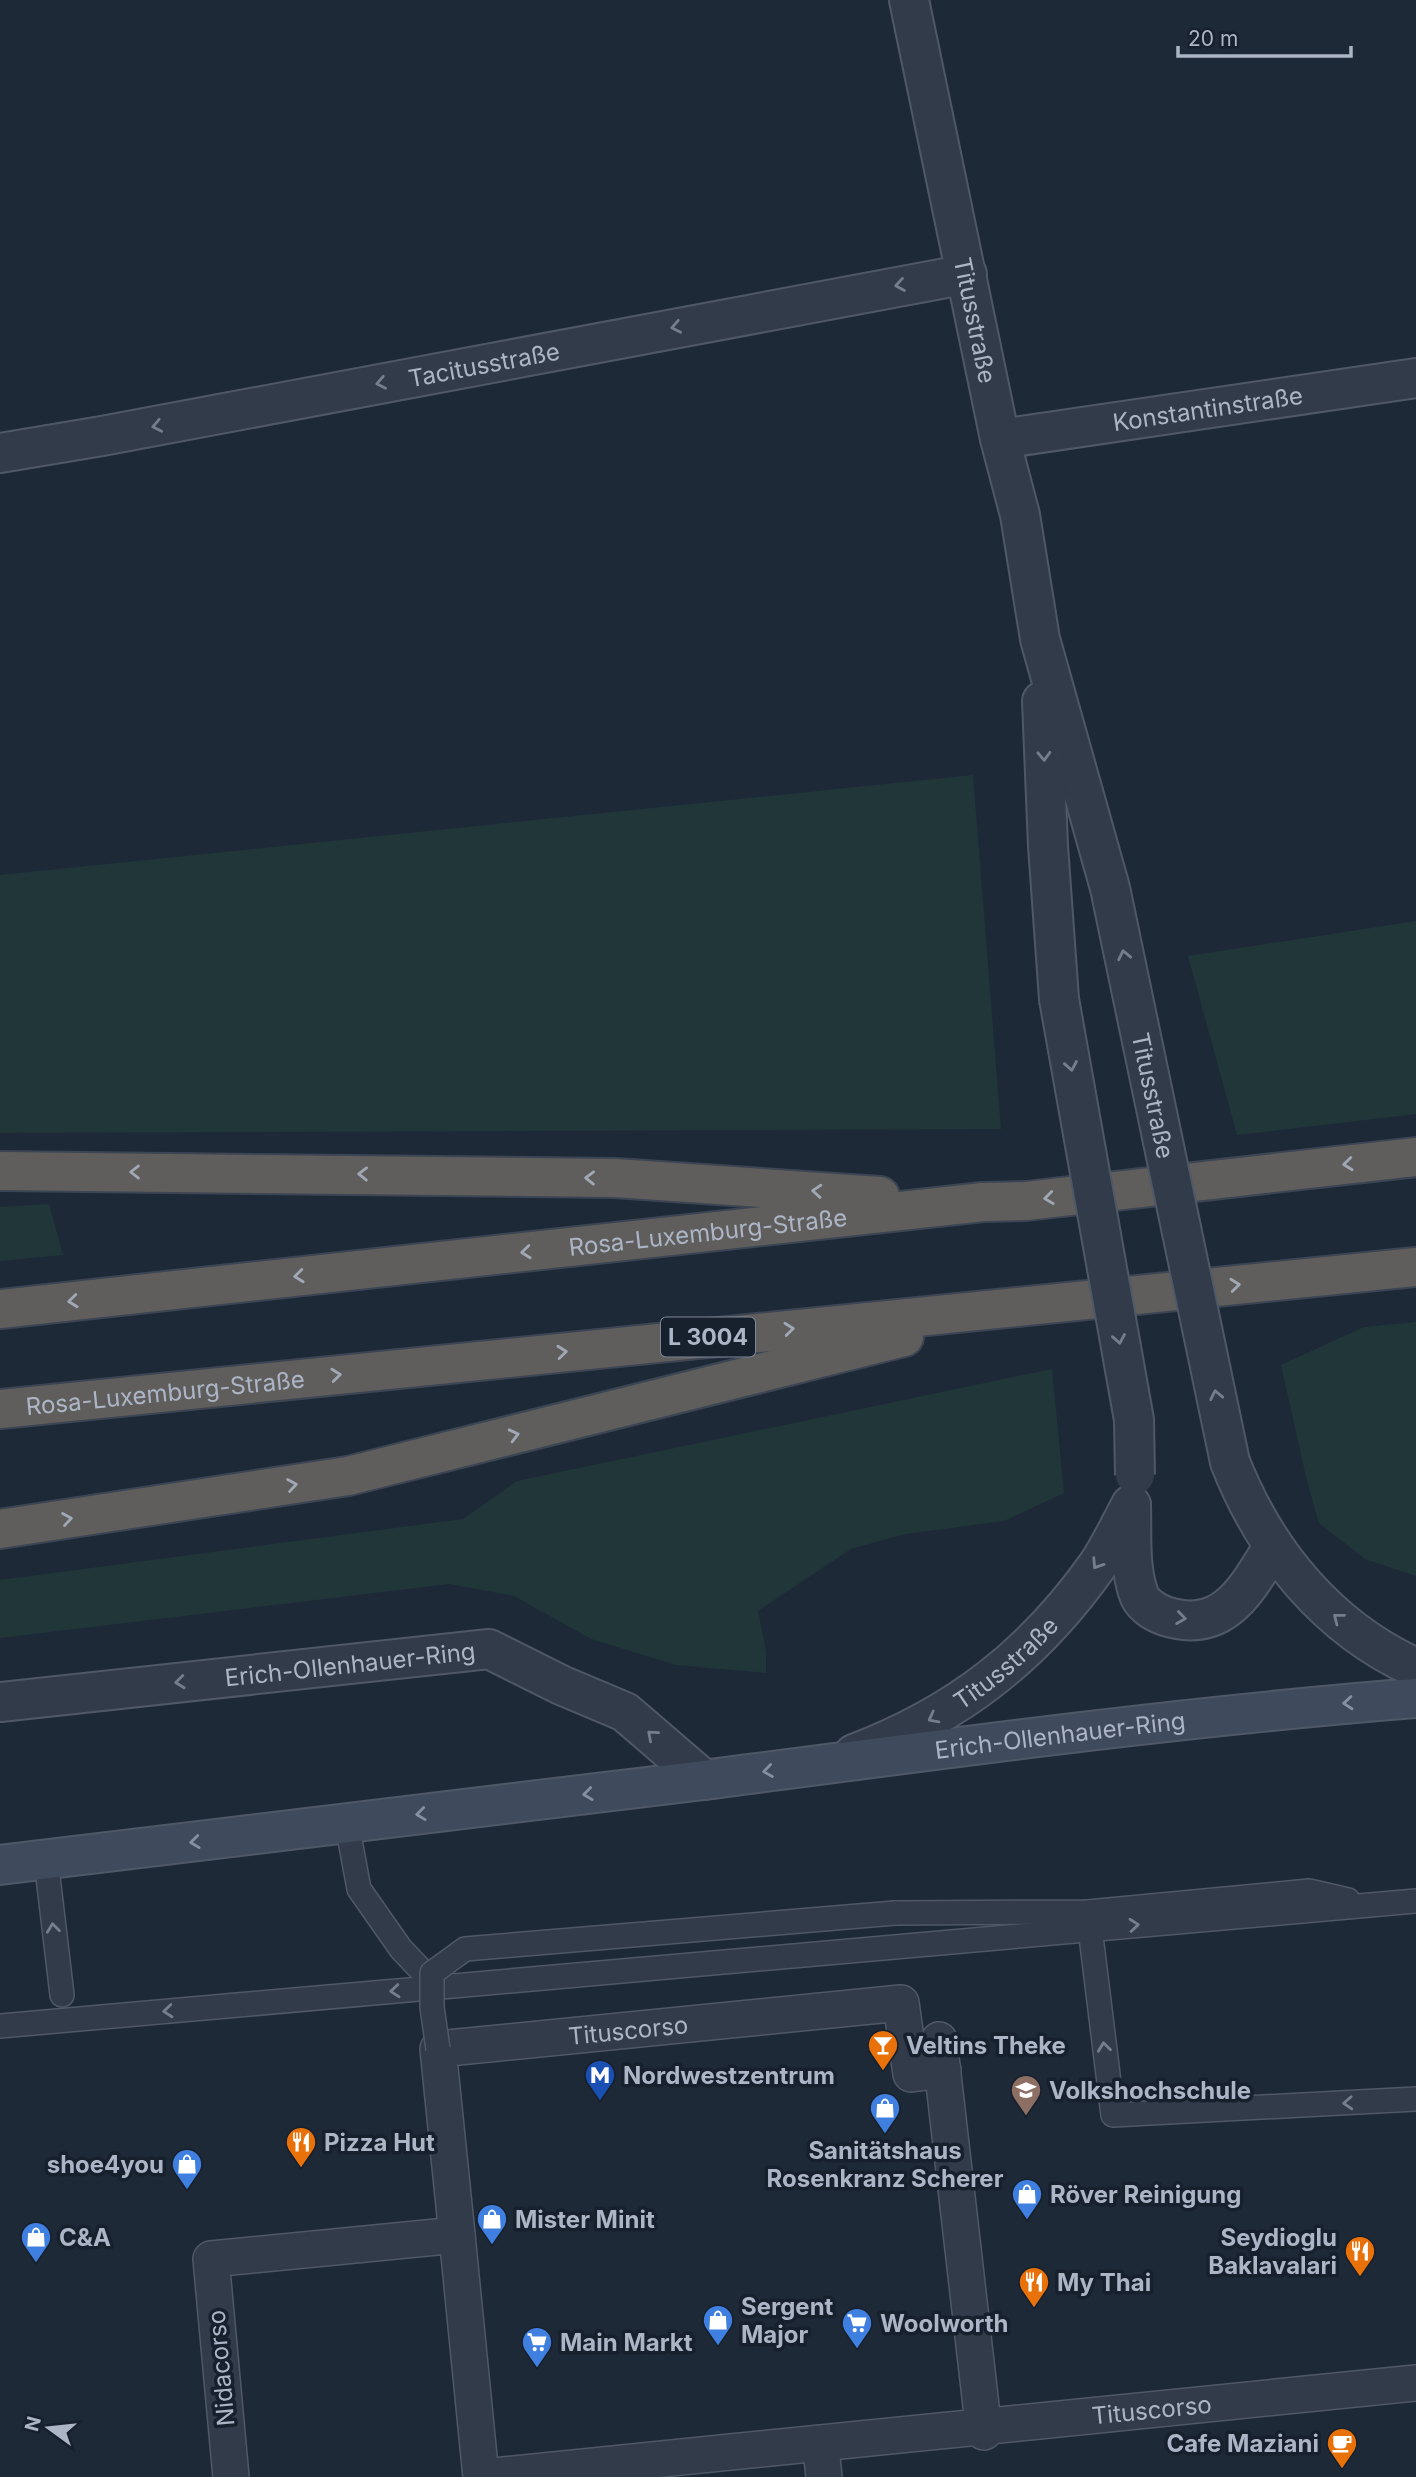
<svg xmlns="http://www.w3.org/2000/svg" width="1416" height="2477" viewBox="0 0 1416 2477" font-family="Inter,sans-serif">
  <rect width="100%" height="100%" fill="#1e2938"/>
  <g fill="#203639">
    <polygon points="973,775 1001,1129 0,1133 0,875"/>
    <polygon points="1416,921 1416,1114 1237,1135 1188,956"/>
    <polygon points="49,1204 63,1255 0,1261 0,1207"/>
    <polygon points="1416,1322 1416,1576 1365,1559 1319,1523 1307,1481 1281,1365 1364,1327"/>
    <polygon points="1052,1369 1064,1493 1004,1521 905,1534 851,1549 758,1611 766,1651 766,1673 676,1665 591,1639 514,1596 449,1584 0,1638 0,1580 463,1519 517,1481"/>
  </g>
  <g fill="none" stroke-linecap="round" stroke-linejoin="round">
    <g stroke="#4f5867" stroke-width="26">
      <g id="service">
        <polyline points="347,1824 359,1889 401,1949 422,1971 448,1984"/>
        <polyline points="46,1860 62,1995"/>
        <polyline points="895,1913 1088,1912 1309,1891 1348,1900"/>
        <polyline points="1043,1920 1088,1912 1113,2115 1416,2099"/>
        <polyline points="0,2026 1416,1901"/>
      </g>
    </g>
    <g stroke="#4f5867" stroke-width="38">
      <g id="pedestrian">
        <polyline points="939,2040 984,2432"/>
        <path id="s1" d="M457 2235 438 2049 901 2003 911 2074 943 2070"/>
        <polyline points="821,2448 824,2477"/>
        <polyline points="231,2477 211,2259 457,2235 481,2477"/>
        <path id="s2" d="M483 2477 1416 2383"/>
      </g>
    </g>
    <g stroke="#4f5867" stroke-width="42">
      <g id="minor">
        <path id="s3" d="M909 0 1000 439 1020 515 1040 639 1110 888 1138 1022"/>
        <path id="s4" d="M1000 439 1416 378"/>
        <path id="s5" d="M0 453 102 436 967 274"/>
        <polyline points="1042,701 1048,846 1059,999"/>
        <path d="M1230 1462C1265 1551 1327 1628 1416 1668"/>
        <path d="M1131 1505C1132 1533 1129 1565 1138 1592 1141 1604 1154 1612 1165 1616 1224 1635 1247 1589 1273 1547"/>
        <path id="s6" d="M0 1702 489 1649 561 1685 625 1712 704 1780"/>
        <path id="s7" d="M854 1754C957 1715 1033 1656 1097 1566 1110 1547 1120 1525 1131 1505"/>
      </g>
    </g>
    <g stroke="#4f5867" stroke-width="42">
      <g id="secondary">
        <path id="s8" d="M0 1865C235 1837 470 1810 704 1780 941 1749 1178 1717 1416 1698"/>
      </g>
    </g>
    <g stroke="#3c4553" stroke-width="42">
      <g id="trunk">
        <polyline points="0,1171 615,1178 880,1196"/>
        <path id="s9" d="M0 1309 983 1202 1026 1201 1416 1157"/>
        <path id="s10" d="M0 1409 1416 1267"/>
        <polyline points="0,1529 348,1476 904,1337"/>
      </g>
    </g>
    <use href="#service" stroke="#323b49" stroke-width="23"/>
    <use href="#pedestrian" stroke="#323b49" stroke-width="35"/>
    <use href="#minor" stroke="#323b49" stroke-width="38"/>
    <use href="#secondary" stroke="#3f4a5c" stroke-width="38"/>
    <use href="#trunk" stroke="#5f5e5c" stroke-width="38"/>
    <g stroke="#4f5867" stroke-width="26" stroke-linecap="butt">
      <polyline id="service-bridge" points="438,2049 432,2007 432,1973 465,1949 895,1913"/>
    </g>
    <g stroke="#4f5867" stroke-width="42" stroke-linecap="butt">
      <g id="minor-bridge">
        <polyline points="1059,999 1134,1420 1135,1475"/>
        <path id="s11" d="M1138 1022 1230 1462"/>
      </g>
    </g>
    <use href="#service-bridge" stroke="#323b49" stroke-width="23"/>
    <use href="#minor-bridge" stroke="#323b49" stroke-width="38"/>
  </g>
  <defs><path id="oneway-chevron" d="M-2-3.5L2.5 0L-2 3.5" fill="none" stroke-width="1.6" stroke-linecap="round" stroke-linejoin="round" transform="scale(1.75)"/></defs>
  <g stroke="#757e8e">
    <use href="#oneway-chevron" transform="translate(900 285) rotate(171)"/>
    <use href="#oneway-chevron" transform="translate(676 327) rotate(169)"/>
    <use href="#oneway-chevron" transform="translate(381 383) rotate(169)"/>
    <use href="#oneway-chevron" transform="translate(157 426) rotate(169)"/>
    <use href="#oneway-chevron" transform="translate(1044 756) rotate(88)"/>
    <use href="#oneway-chevron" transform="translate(1124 955) rotate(-102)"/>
    <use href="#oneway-chevron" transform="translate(1071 1066) rotate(80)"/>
    <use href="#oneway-chevron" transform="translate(1119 1339) rotate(80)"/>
    <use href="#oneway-chevron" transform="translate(1216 1395) rotate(-102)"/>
    <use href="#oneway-chevron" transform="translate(1097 1564) rotate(123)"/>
    <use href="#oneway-chevron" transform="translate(1181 1618) rotate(8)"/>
    <use href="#oneway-chevron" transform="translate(1338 1618) rotate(-142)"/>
    <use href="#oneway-chevron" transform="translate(180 1682) rotate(174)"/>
    <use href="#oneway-chevron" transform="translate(933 1718) rotate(152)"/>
    <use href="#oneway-chevron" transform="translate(652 1735) rotate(-139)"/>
    <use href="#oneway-chevron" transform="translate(1134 1925) rotate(-5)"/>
    <use href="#oneway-chevron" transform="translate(53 1928) rotate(-97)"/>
    <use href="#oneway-chevron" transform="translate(395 1991) rotate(175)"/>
    <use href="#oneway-chevron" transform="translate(168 2011) rotate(175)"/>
    <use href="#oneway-chevron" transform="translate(1104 2047) rotate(-97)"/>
    <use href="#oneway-chevron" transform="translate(1348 2103) rotate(177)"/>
  </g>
  <g stroke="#a0a8b6">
    <use href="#oneway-chevron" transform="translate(1348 1164) rotate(174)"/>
    <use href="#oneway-chevron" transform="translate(135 1172) rotate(-180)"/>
    <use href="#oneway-chevron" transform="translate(363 1174) rotate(-179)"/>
    <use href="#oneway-chevron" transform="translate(590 1178) rotate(-179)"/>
    <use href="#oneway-chevron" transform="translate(817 1191) rotate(-176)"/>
    <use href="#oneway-chevron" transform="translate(1049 1198) rotate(173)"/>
    <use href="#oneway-chevron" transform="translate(526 1252) rotate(174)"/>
    <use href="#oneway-chevron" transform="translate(299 1276) rotate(174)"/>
    <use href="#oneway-chevron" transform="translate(1235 1285) rotate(-6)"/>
    <use href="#oneway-chevron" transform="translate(73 1301) rotate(174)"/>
    <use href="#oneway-chevron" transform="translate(789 1329) rotate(-6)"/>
    <use href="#oneway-chevron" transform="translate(562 1352) rotate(-6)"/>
    <use href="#oneway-chevron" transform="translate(336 1375) rotate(-6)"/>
    <use href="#oneway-chevron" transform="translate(514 1435) rotate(-14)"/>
    <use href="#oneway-chevron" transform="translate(292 1485) rotate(-9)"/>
    <use href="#oneway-chevron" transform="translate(67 1519) rotate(-9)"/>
  </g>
  <g stroke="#8690a1">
    <use href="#oneway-chevron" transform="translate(1348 1703) rotate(175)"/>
    <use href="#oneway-chevron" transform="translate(768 1771) rotate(172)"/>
    <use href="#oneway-chevron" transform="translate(588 1794) rotate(173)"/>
    <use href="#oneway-chevron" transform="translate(421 1814) rotate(173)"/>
    <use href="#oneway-chevron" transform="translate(195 1842) rotate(173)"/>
  </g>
  <defs>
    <g id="bar-pin" transform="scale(1.575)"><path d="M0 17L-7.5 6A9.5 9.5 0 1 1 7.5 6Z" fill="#e8710a" stroke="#17202d"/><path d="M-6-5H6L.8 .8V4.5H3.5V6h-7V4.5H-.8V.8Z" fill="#fff"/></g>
    <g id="metro-pin" transform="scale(1.575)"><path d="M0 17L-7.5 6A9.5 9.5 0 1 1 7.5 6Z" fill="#1a4fb4" stroke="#17202d"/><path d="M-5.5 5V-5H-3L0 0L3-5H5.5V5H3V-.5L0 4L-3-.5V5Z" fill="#fff"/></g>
    <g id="university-pin" transform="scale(1.575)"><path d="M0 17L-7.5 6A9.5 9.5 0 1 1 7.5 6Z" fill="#8d6e63" stroke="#17202d"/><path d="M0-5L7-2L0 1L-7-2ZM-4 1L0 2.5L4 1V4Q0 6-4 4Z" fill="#fff"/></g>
    <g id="shop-pin" transform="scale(1.575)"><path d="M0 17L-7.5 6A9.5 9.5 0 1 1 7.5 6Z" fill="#3f7fe0" stroke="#17202d"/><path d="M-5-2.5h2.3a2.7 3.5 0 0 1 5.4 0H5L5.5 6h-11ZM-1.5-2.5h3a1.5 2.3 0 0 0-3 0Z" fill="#fff"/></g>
    <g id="restaurant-pin" transform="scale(1.575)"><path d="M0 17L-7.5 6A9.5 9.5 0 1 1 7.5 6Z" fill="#e8710a" stroke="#17202d"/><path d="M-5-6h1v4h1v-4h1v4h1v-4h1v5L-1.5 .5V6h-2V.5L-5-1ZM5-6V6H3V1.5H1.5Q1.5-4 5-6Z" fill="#fff"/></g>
    <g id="supermarket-pin" transform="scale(1.575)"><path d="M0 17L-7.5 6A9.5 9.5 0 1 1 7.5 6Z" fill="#3f7fe0" stroke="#17202d"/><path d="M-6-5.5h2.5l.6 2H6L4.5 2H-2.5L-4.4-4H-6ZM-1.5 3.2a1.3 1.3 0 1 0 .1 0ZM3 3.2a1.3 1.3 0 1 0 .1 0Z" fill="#fff"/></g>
    <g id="cafe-pin" transform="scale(1.575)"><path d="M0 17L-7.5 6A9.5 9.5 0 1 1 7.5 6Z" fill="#e8710a" stroke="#17202d"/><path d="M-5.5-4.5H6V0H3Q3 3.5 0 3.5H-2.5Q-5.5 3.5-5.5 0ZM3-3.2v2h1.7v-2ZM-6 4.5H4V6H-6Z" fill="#fff"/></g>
  </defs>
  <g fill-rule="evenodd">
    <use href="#bar-pin" x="883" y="2045"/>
    <use href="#metro-pin" x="600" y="2075"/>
    <use href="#university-pin" x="1026" y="2090"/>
    <use href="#shop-pin" x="885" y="2108"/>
    <use href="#restaurant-pin" x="301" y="2142"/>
    <use href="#shop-pin" x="187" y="2164"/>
    <use href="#shop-pin" x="1027" y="2194"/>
    <use href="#shop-pin" x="492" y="2219"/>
    <use href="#shop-pin" x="36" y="2237"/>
    <use href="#restaurant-pin" x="1360" y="2251"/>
    <use href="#restaurant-pin" x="1034" y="2282"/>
    <use href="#shop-pin" x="718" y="2320"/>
    <use href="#supermarket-pin" x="857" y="2323"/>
    <use href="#supermarket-pin" x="537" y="2342"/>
    <use href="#cafe-pin" x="1342" y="2443"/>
  </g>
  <g text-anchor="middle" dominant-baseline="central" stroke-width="7" stroke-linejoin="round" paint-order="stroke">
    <rect fill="#17202d" stroke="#7f8898" stroke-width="2" x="661" y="1317.5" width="94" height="39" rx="5"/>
    <g font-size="23" font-weight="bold" fill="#acb5c6">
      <text x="708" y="1337">L 3004</text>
    </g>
    <g font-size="24" fill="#acb5c6" stroke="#17202d">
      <text stroke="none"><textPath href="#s3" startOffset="327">Titusstraße</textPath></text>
      <text stroke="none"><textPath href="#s5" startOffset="492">Tacitusstraße</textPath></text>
      <text stroke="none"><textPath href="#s4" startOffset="210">Konstantinstraße</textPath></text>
      <text stroke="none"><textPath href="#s11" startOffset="75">Titusstraße</textPath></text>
      <text stroke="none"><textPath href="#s9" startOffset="712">Rosa-Luxemburg-Straße</textPath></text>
      <text stroke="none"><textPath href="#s10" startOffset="166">Rosa-Luxemburg-Straße</textPath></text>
      <text stroke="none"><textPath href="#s7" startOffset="178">Titusstraße</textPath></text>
      <text stroke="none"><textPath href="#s6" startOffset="352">Erich-Ollenhauer-Ring</textPath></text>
      <text stroke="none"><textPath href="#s8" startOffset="1068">Erich-Ollenhauer-Ring</textPath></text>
      <text stroke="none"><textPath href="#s1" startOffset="378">Tituscorso</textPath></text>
      <text transform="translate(221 2368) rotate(-95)">Nidacorso</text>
      <text stroke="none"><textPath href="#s2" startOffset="672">Tituscorso</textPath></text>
    </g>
    <g font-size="24" font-weight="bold" fill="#acb5c6" stroke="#17202d" text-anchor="start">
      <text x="906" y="2045">Veltins Theke</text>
      <text x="623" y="2075">Nordwestzentrum</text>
      <text x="1049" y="2090">Volkshochschule</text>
      <text x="324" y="2142">Pizza Hut</text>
      <text x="885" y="2150" text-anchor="middle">Sanitätshaus<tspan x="885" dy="28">Rosenkranz Scherer</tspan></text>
      <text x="164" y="2164" text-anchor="end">shoe4you</text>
      <text x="1050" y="2194">Röver Reinigung</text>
      <text x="515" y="2219">Mister Minit</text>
      <text x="59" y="2237">C&amp;A</text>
      <text x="1337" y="2237" text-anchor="end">Seydioglu<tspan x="1337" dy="28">Baklavalari</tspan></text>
      <text x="1057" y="2282">My Thai</text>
      <text x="741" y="2306">Sergent<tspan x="741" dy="28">Major</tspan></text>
      <text x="880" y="2323">Woolworth</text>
      <text x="560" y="2342">Main Markt</text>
      <text x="1319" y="2443" text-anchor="end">Cafe Maziani</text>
    </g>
  </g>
  <g transform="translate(49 2428) rotate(285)" stroke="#17202d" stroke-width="5" paint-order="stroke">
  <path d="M0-5L12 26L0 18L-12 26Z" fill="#acb5c6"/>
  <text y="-10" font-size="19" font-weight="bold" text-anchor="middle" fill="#acb5c6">N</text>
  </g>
  <path d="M1178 46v10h173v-10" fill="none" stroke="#acb5c6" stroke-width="3.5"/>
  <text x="1188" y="46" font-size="21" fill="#acb5c6" stroke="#17202d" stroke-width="5" paint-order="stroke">20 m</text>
</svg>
